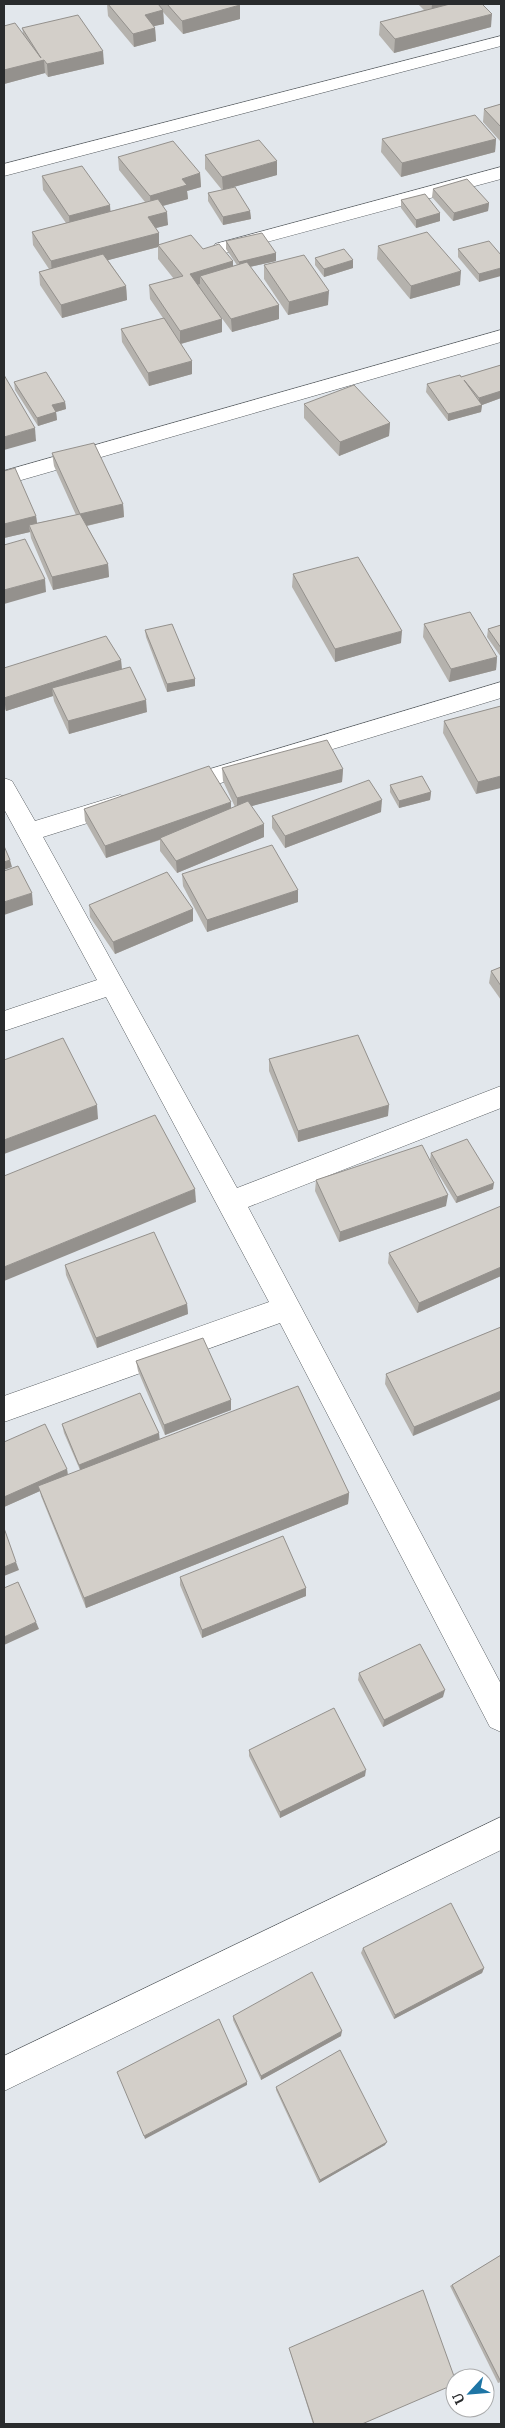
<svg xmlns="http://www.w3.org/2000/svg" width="505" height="2428" viewBox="0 0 505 2428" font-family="Lora,serif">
  <rect width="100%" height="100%" fill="#e2e7ec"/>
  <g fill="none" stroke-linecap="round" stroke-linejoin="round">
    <g stroke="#5b6064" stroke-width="1">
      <g id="minor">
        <polygon points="501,36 501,46 4,176 4,164"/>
        <polygon points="501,167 501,179 222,254 215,252 212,248 215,244"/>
        <polygon points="501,330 501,342 4,485 4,471"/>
        <polygon points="501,682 501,698 178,796 170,793 166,787 170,781"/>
        <polygon points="4,778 12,781 35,821 120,795 129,798 132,804 129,810 43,837 237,1188 501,1086 501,1108 248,1207 501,1684 501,1732 490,1727 280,1323 4,1422 4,1396 269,1302 106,997 4,1031 4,1011 97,980 4,809"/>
        <polygon points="501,1817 501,1850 4,2091 4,2056"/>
      </g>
    </g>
    <use href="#minor" fill="#fff" fill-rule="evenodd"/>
  </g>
  <g fill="#b5b2ad">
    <polygon points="107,4 238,4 240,19 183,34 163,12 164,24 154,26 155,28 156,41 134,47 108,16"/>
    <polygon points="418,4 482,4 491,27 394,53 379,35 380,22 424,10"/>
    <polygon points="4,26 23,33 22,28 104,64 48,77 45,73 4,84"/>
    <polygon points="501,104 501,142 483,122 484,109"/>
    <polygon points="382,139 496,139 495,152 401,177 381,152"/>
    <polygon points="205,155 277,175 226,189 250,211 251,219 223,225 208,201 208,193 222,190 205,169"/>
    <polygon points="118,157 200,173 201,187 187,191 188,199 163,206 168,225 156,228 159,233 159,245 203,249 233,261 233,266 237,265 226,249 226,241 276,253 276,261 250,267 279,305 279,319 232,332 221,317 222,319 222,332 181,344 192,374 149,386 122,342 121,329 163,318 150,299 149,285 174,279 158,259 158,247 108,260 126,286 127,300 62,318 40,285 39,272 49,269 33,245 32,232 66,223 43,190 42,176 111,211 145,202 119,170"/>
    <polygon points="433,189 489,203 488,211 453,221 432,197"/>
    <polygon points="401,200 440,213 440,221 416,228 401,208"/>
    <polygon points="378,246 460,285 410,299 377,259"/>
    <polygon points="458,249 501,255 479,282 458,257"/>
    <polygon points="315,258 353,268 324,277 315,265"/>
    <polygon points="264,265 328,305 288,315 264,279"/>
    <polygon points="501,365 501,398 482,405 481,412 448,421 426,392 427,384 461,377"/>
    <polygon points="14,382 65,402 66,409 56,412 57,420 38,426 15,390"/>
    <polygon points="304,404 390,423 389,436 339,456 304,418"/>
    <polygon points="52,453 123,504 124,517 87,526 108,564 109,577 53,590 31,538 30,532 4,538 4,471 36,516 37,523 76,515 54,466"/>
    <polygon points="293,574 401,643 335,662 292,587"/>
    <polygon points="424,624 497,657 496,670 449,682 423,637"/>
    <polygon points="501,625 501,657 487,637 488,629"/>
    <polygon points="145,630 195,679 195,686 167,692 146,637"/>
    <polygon points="121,660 122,669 147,712 69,734 54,701 53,696 6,711 4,707 4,668"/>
    <polygon points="501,706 476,794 443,733 444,721"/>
    <polygon points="222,768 343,769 342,782 251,806 264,837 177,873 160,851 160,840 106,858 85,821 84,809 231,809 235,807 223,781"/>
    <polygon points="390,785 431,792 430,800 399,808 390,792"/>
    <polygon points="381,812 285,848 272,828 272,816"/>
    <polygon points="182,874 298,902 207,932 183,886"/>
    <polygon points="89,905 193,909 193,921 115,954 90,917"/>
    <polygon points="501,967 501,1000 489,983 491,971"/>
    <polygon points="269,1059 388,1116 298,1142 269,1071"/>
    <polygon points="431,1153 493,1189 456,1203 430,1160"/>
    <polygon points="316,1180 446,1206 339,1242 315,1191"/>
    <polygon points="501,1207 501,1276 417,1313 388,1263 389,1253"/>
    <polygon points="65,1265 187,1304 188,1314 97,1348 66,1275"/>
    <polygon points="501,1327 413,1436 385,1384 386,1374"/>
    <polygon points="136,1361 231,1410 165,1435 138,1371"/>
    <polygon points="62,1424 159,1439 349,1493 348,1504 86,1608 41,1496 40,1491 4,1507 4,1442 67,1469 68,1475 80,1470 64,1433"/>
    <polygon points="180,1577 306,1588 306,1596 202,1638 180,1585"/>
    <polygon points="359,1673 443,1697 383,1727 358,1680"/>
    <polygon points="249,1750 365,1776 280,1818 249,1756"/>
    <polygon points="363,1948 484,1968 482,1973 394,2019 361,1953"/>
    <polygon points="233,2016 341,2036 261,2080 233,2020"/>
    <polygon points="276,2087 385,2145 319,2183 276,2090"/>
    <polygon points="501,2255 501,2382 498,2383 450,2286"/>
    <polygon points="289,2348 362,2424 313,2424"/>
  </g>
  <g fill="#94918d">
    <polygon points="432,4 480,4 431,17"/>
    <polygon points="240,5 240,19 183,34 182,21"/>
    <polygon points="163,10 164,24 145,28 145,15"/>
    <polygon points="492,14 491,27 394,53 395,39"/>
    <polygon points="155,28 156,41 134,47 133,34"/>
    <polygon points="103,51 104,64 48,77 47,64"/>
    <polygon points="44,60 45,73 4,84 4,70"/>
    <polygon points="496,139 495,152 401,177 402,163"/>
    <polygon points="277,161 277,175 223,190 222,177"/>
    <polygon points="200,173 201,187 187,191 188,199 151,209 150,196 182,179"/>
    <polygon points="489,203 488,211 453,221 454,213"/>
    <polygon points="110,205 111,218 70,229 69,216"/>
    <polygon points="250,211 251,219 223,225 223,217"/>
    <polygon points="167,212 168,225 148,230 148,217"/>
    <polygon points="440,213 440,221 416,228 416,220"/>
    <polygon points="159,233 159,246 158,245 158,247 52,275 51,261"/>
    <polygon points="276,253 276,261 240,269 239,262"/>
    <polygon points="353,260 353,268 324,277 324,269"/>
    <polygon points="233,261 233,274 200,276 200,284 191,287 190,274"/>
    <polygon points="501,268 501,276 479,282 479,274"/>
    <polygon points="461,271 460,285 410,299 411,286"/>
    <polygon points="126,286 127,300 62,318 61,305"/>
    <polygon points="329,291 328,305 288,315 289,302"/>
    <polygon points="279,305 279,319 232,332 231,319"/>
    <polygon points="222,319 222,332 180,344 180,331"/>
    <polygon points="192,361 192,374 149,386 148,373"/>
    <polygon points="501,391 501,398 482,405 481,412 448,421 448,414 478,406 479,398"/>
    <polygon points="65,402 66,409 56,412 57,420 38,426 37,418 52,405"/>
    <polygon points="390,423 389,436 339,456 340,442"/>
    <polygon points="35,428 36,441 4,450 4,437"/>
    <polygon points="123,504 124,517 81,527 80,514"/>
    <polygon points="36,516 38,530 29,525 30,532 4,538 4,524"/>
    <polygon points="108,564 109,577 53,590 52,577"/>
    <polygon points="45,579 46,592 4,604 4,590"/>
    <polygon points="402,631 401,643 335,662 335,649"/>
    <polygon points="497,657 496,670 449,682 451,669"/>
    <polygon points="121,660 122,673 52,688 53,696 6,711 4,698"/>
    <polygon points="195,679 195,686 167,692 167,684"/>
    <polygon points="146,700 147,712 69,734 68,721"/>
    <polygon points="343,769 342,782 237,810 237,798"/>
    <polygon points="501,776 501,788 476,794 478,782"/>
    <polygon points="431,792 430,800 399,808 399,801"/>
    <polygon points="382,800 381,812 285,848 285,836"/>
    <polygon points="231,802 231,815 106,858 105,846"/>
    <polygon points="264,824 264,837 177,873 176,861"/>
    <polygon points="10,860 12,867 4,870 4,862"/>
    <polygon points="298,890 298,902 207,932 207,920"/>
    <polygon points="32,893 33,905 4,915 4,902"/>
    <polygon points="193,909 193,921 115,954 113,942"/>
    <polygon points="97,1105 98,1119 4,1154 4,1140"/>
    <polygon points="389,1105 388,1116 298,1142 298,1131"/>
    <polygon points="494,1183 493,1189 456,1203 457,1197"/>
    <polygon points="195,1189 196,1202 4,1281 4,1267"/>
    <polygon points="448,1195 446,1206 339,1242 340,1232"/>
    <polygon points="501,1267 501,1276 417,1313 419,1303"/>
    <polygon points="187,1304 188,1314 97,1348 96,1338"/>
    <polygon points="501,1391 501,1399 413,1436 414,1427"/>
    <polygon points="231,1400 231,1410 165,1435 164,1425"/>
    <polygon points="159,1433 160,1442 81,1473 79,1465"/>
    <polygon points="67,1469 68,1478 38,1486 40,1491 4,1507 4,1497"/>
    <polygon points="349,1493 348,1504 86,1608 84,1598"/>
    <polygon points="16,1562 19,1570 4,1576 4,1567"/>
    <polygon points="306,1588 306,1596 202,1638 202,1630"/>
    <polygon points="36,1622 39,1629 4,1645 4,1637"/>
    <polygon points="445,1690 443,1697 383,1727 384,1720"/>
    <polygon points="366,1770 365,1776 280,1818 280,1812"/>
    <polygon points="484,1968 482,1973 394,2019 395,2015"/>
    <polygon points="342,2031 341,2036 261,2080 261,2076"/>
    <polygon points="247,2082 247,2085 145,2139 144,2136"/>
    <polygon points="387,2142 385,2145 319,2183 320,2180"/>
  </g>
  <g fill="#d3cfc9" stroke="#94918d">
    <polygon points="108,4 158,4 163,10 145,15 155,28 133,34"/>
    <polygon points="167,4 238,4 240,5 182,21"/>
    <polygon points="450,4 482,4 492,14 395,39 380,22"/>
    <polygon points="78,15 103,51 47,64 44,60 4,70 4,26 15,23 41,58 22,28"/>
    <polygon points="501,104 501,127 484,109"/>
    <polygon points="475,115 496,139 402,163 382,139"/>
    <polygon points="259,140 277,161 222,177 205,155"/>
    <polygon points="173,141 200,173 182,179 187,185 150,196 118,157"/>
    <polygon points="82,166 110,205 69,216 42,176"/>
    <polygon points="467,179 489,203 454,213 433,189"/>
    <polygon points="235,187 250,211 223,217 208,193"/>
    <polygon points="425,194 440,213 416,220 401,200"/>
    <polygon points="158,199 167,212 148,217 159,233 51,261 32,232"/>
    <polygon points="427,232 461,271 411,286 378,246"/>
    <polygon points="262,233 276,253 239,262 226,241"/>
    <polygon points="191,235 203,249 219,244 233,261 190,274 222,319 180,331 149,285 183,276 158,245"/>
    <polygon points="489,241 501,255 501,268 479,274 458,249"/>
    <polygon points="344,249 353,260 324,269 315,258"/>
    <polygon points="103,254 126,286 61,305 39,272"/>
    <polygon points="304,255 329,291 289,302 264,265"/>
    <polygon points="247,262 279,305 231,319 200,276"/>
    <polygon points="164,318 192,361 148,373 121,329"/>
    <polygon points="501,365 501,391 479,398 464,380 482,405 448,414 427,384 460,375 461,377"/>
    <polygon points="46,372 65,402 52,405 56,412 37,418 14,382"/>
    <polygon points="4,375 35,428 4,437"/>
    <polygon points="354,385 390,423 340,442 304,404"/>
    <polygon points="94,443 123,504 80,514 52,453"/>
    <polygon points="15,468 36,516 4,524 4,471"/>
    <polygon points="80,514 108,564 52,577 29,525"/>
    <polygon points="25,539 45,579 4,590 4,545"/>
    <polygon points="358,557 402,631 335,649 293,574"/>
    <polygon points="470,612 497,657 451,669 424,624"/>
    <polygon points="172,624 195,679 167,684 145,630"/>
    <polygon points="501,625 501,648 488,629"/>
    <polygon points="106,636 121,660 4,698 4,668"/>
    <polygon points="130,667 146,700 68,721 52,688"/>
    <polygon points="501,706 501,776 478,782 444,721"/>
    <polygon points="327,740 343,769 237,798 222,768"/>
    <polygon points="209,766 231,802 105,846 84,809"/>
    <polygon points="422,776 431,792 399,801 390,785"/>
    <polygon points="369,780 382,800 285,836 272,816"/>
    <polygon points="248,801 264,824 176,861 160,838"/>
    <polygon points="272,845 298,890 207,920 182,874"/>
    <polygon points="4,846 10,860 4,862"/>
    <polygon points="18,866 32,893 4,902 4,871"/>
    <polygon points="167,872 193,909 113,942 89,905"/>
    <polygon points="501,967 501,986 491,971"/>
    <polygon points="358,1035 389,1105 298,1131 269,1059"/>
    <polygon points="63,1038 97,1105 4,1140 4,1060"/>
    <polygon points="155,1115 195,1189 4,1267 4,1176"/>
    <polygon points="467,1139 494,1183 457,1197 431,1153"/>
    <polygon points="422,1145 448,1195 340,1232 316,1180"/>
    <polygon points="501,1206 501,1267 419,1303 389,1253"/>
    <polygon points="154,1232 187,1304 96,1338 65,1265"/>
    <polygon points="501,1327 501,1391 414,1427 386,1374"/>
    <polygon points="203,1338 231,1400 164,1425 136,1361"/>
    <polygon points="298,1386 349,1493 84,1598 38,1486"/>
    <polygon points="140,1393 159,1433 79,1465 62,1424"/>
    <polygon points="45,1424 67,1469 4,1497 4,1442"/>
    <polygon points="4,1528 16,1562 4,1567"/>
    <polygon points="283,1536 306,1588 202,1630 180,1577"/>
    <polygon points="18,1582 36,1622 4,1637 4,1588"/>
    <polygon points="420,1644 445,1690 384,1720 359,1673"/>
    <polygon points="334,1708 366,1770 280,1812 249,1750"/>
    <polygon points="451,1903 484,1968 395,2015 363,1948"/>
    <polygon points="312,1972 342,2031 261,2076 233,2016"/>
    <polygon points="219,2019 247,2082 144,2136 117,2072"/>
    <polygon points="340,2050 387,2142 320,2180 276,2087"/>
    <polygon points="501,2255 501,2382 452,2285"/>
    <polygon points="423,2290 455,2379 455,2384 362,2424 314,2424 289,2348"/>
  </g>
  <rect width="505" height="2428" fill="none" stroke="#292b2d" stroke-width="10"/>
  <g transform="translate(470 2393) rotate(244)"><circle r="24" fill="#ffffff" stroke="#a9aaab"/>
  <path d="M0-4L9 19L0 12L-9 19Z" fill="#1e75a5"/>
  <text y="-8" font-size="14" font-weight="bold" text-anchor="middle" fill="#292b2d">U</text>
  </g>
</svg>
